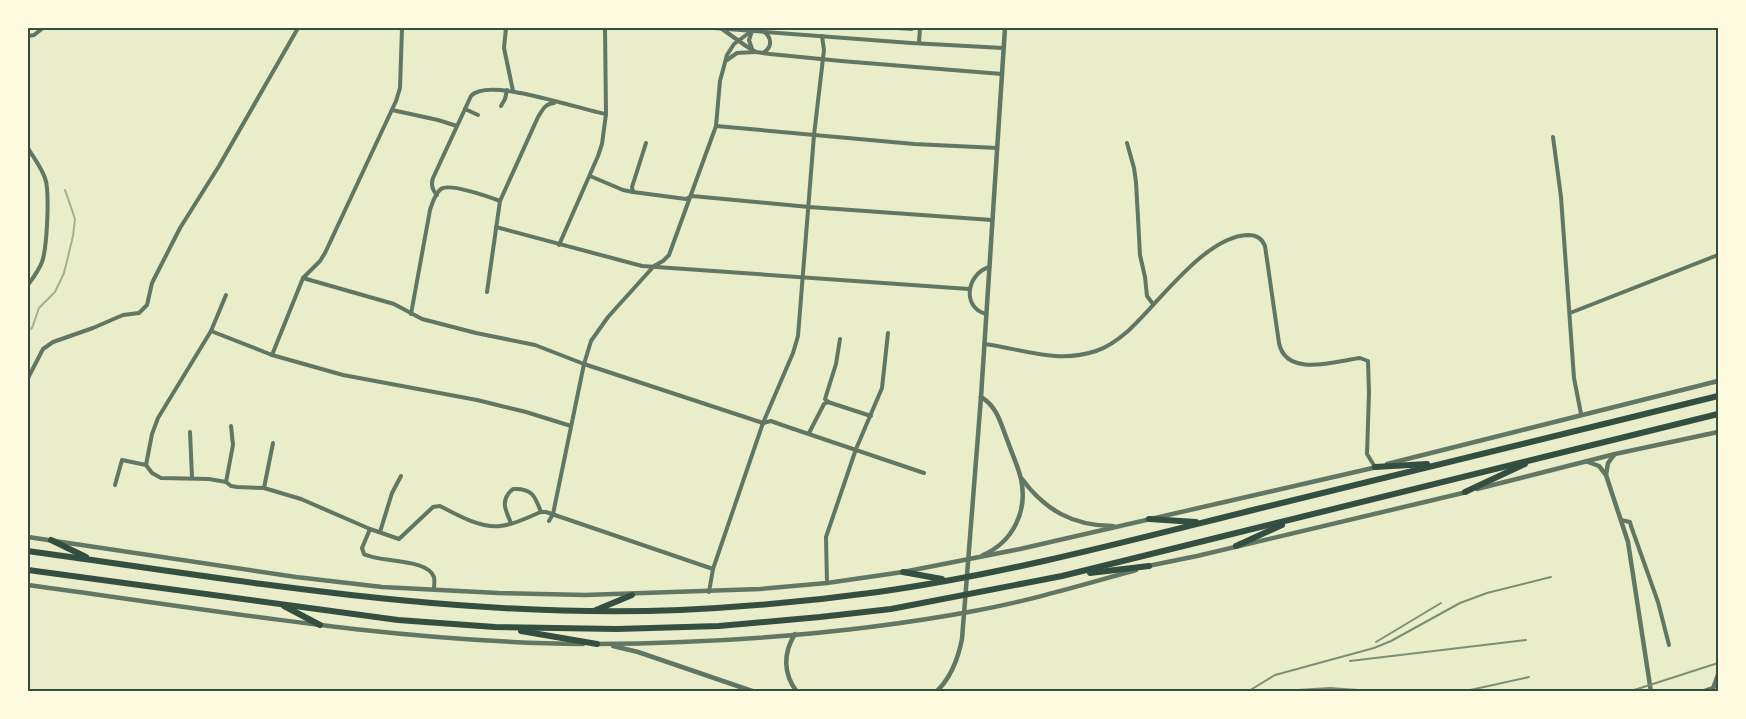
<svg xmlns="http://www.w3.org/2000/svg" width="1746" height="719" viewBox="0 0 1746 719" font-family="'Exo 2',sans-serif">
  <rect width="100%" height="100%" fill="#e9edc9"/>
  <g fill="none" stroke-linecap="round" stroke-linejoin="round">
    <polyline stroke="#a3b18a" stroke-width="2" points="28,330 32,328 39,308 55,292 64,273 73,236 75,219 65,190"/>
    <polyline stroke="#617663" stroke-width="2" points="883,28 912,30"/>
    <g stroke="#617663" stroke-width="4">
      <polyline points="506,28 504,48 513,91"/>
      <polyline points="714,28 911,43 1003,48"/>
      <polyline points="722,29 746,46 756,52 770,54 841,61 1002,74"/>
      <path d="M763 31C772 37 773 47 763 53"/>
      <polyline points="28,36 34,35 43,28"/>
      <polyline points="919,43 920,28"/>
      <polyline points="752,49 749,40 753,28"/>
      <polyline points="727,60 737,53 755,52"/>
      <polyline points="501,106 505,99 507,90"/>
      <polyline points="465,109 478,115"/>
      <polyline points="392,110 438,120 457,126"/>
      <polyline points="716,126 914,144 997,148"/>
      <polyline points="1553,137 1561,197 1574,378 1581,414"/>
      <polyline points="646,143 632,187 633,192 686,199 692,196 809,207 992,220"/>
      <polyline points="1127,143 1134,168 1136,182 1140,255 1145,277 1147,296 1153,304"/>
      <path d="M28 148C33 157 41 167 45 178 50 191 47 248 42 262 39 270 33 278 28 285"/>
      <polyline points="590,176 623,190 633,192"/>
      <path d="M437 195C432 190 431 184 433 178L471 96C488 76 580 110 606 114L605 28"/>
      <path d="M500 201 538 117C543 109 545 104 554 103"/>
      <polyline points="496,227 642,266 969,289"/>
      <polyline points="559,245 598,156 602,144 606,114"/>
      <polyline points="303,278 394,304 422,319 476,333 535,345 584,364 763,423 771,421 782,425 924,473"/>
      <path d="M226 295 211 331 158 418 152 434 146 465 152 473 161 478 209 479 226 482 231 486 237 487 264 488 301 499 370 529 399 539 433 507 440 506C457 515 480 528 500 526 514 525 528 517 541 512H546L713 569"/>
      <polyline points="1570,313 1718,255"/>
      <path d="M411 314 430 210C432 204 435 193 441 189 450 183 489 197 500 201L487 292"/>
      <path d="M986 314C961 307 967 274 989 267"/>
      <polyline points="211,331 272,355 343,375 477,400 526,412 571,426"/>
      <path d="M984 344C1023 349 1057 364 1096 351 1108 347 1119 339 1128 331 1158 304 1205 236 1248 235 1256 235 1262 238 1265 246L1279 343C1286 378 1336 361 1360 358L1368 361 1369 393 1367 454 1375 467"/>
      <polyline points="272,355 303,278 320,261 325,253 396,101 400,88 402,28"/>
      <polyline points="28,378 43,349 53,342 93,328 123,315 139,313 147,305 152,283 180,228 219,166 298,28"/>
      <polyline points="828,402 825,399 836,364 840,339"/>
      <polyline points="190,432 192,477"/>
      <polyline points="809,433 824,404 828,402 871,416"/>
      <polyline points="226,482 233,445 231,426"/>
      <polyline points="115,485 122,460 146,465"/>
      <polyline points="264,488 273,443"/>
      <polyline points="1621,520 1630,522 1631,526 1658,602 1669,645"/>
      <polyline points="549,521 553,514 584,364 591,341 608,317 654,266 663,261 669,255 716,126 720,81 727,55 734,44 753,30"/>
      <path d="M511 523C505 510 500 499 513 489 532 488 535 496 541 512"/>
      <path d="M370 529 362 548 364 554C380 563 427 558 434 577 435 581 434 585 434 589"/>
      <polyline points="380,532 392,493 401,476"/>
      <polyline points="827,583 826,537 856,449 882,388 888,333"/>
      <polyline points="709,592 713,569 763,423 793,353 798,336 814,135 824,50 822,36"/>
      <polyline points="1713,688 1718,674"/>
      <polyline points="1701,692 1713,688 1718,684"/>
    </g>
    <g stroke="#617663" stroke-width="4.5">
      <path d="M981 397C998 407 1001 425 1008 442 1012 454 1018 466 1021 479 1028 511 1013 542 983 555"/>
      <polyline points="1588,462 1599,466 1606,475 1628,542 1651,692"/>
      <polyline points="1387,464 1718,381"/>
      <polyline points="1606,475 1608,463 1614,455"/>
      <path d="M1022 479C1045 510 1073 526 1113 526"/>
      <polyline points="1477,489 1615,454 1718,432"/>
      <polyline points="28,537 296,577 382,587 498,593 585,595 760,589 827,583 903,572 1020,549 1377,467"/>
      <polyline points="1148,566 1197,556 1467,492"/>
      <path d="M28 585C212 610 396 642 583 644"/>
      <path d="M795 634C783 653 783 674 797 692"/>
      <path d="M596 644C722 643 850 634 974 611 1029 601 1082 585 1136 570"/>
      <polyline points="613,646 638,652 755,692"/>
      <path d="M936 692C951 678 958 659 962 639L981 397 1005 28"/>
    </g>
    <g stroke="#344e41" stroke-width="6">
      <polyline points="1375,467 1427,464"/>
      <polyline points="1465,492 1525,464"/>
      <polyline points="1149,519 1196,522"/>
      <polyline points="51,540 86,557"/>
      <polyline points="1236,546 1282,525"/>
      <path d="M28 551C244 581 460 619 680 610 746 607 812 601 878 592 1006 574 1132 540 1257 509 1411 471 1565 434 1718 396"/>
      <polyline points="28,570 398,620 495,627 617,629 719,626 820,617 891,609 1062,576 1718,414"/>
      <polyline points="903,572 942,579"/>
      <polyline points="1090,573 1149,566"/>
      <polyline points="284,606 320,625"/>
      <polyline points="596,610 632,595"/>
      <polyline points="521,631 597,644"/>
    </g>
    <g stroke="#7c8e77" stroke-width="2">
      <polyline points="1376,642 1441,603"/>
      <polyline points="1350,661 1526,640"/>
      <polyline points="1247,692 1275,675 1374,648 1391,641 1460,603 1487,593 1551,577"/>
      <polyline points="1264,692 1330,688 1386,692"/>
      <polyline points="1461,692 1529,677"/>
      <polyline points="1628,692 1718,663"/>
    </g>
  </g>
  <rect width="1746" height="719" fill="none" stroke="#fefae0" stroke-width="58"/>
  <rect x="29" y="29" width="1688" height="661" fill="none" stroke="#344e41" stroke-width="2"/>
</svg>
